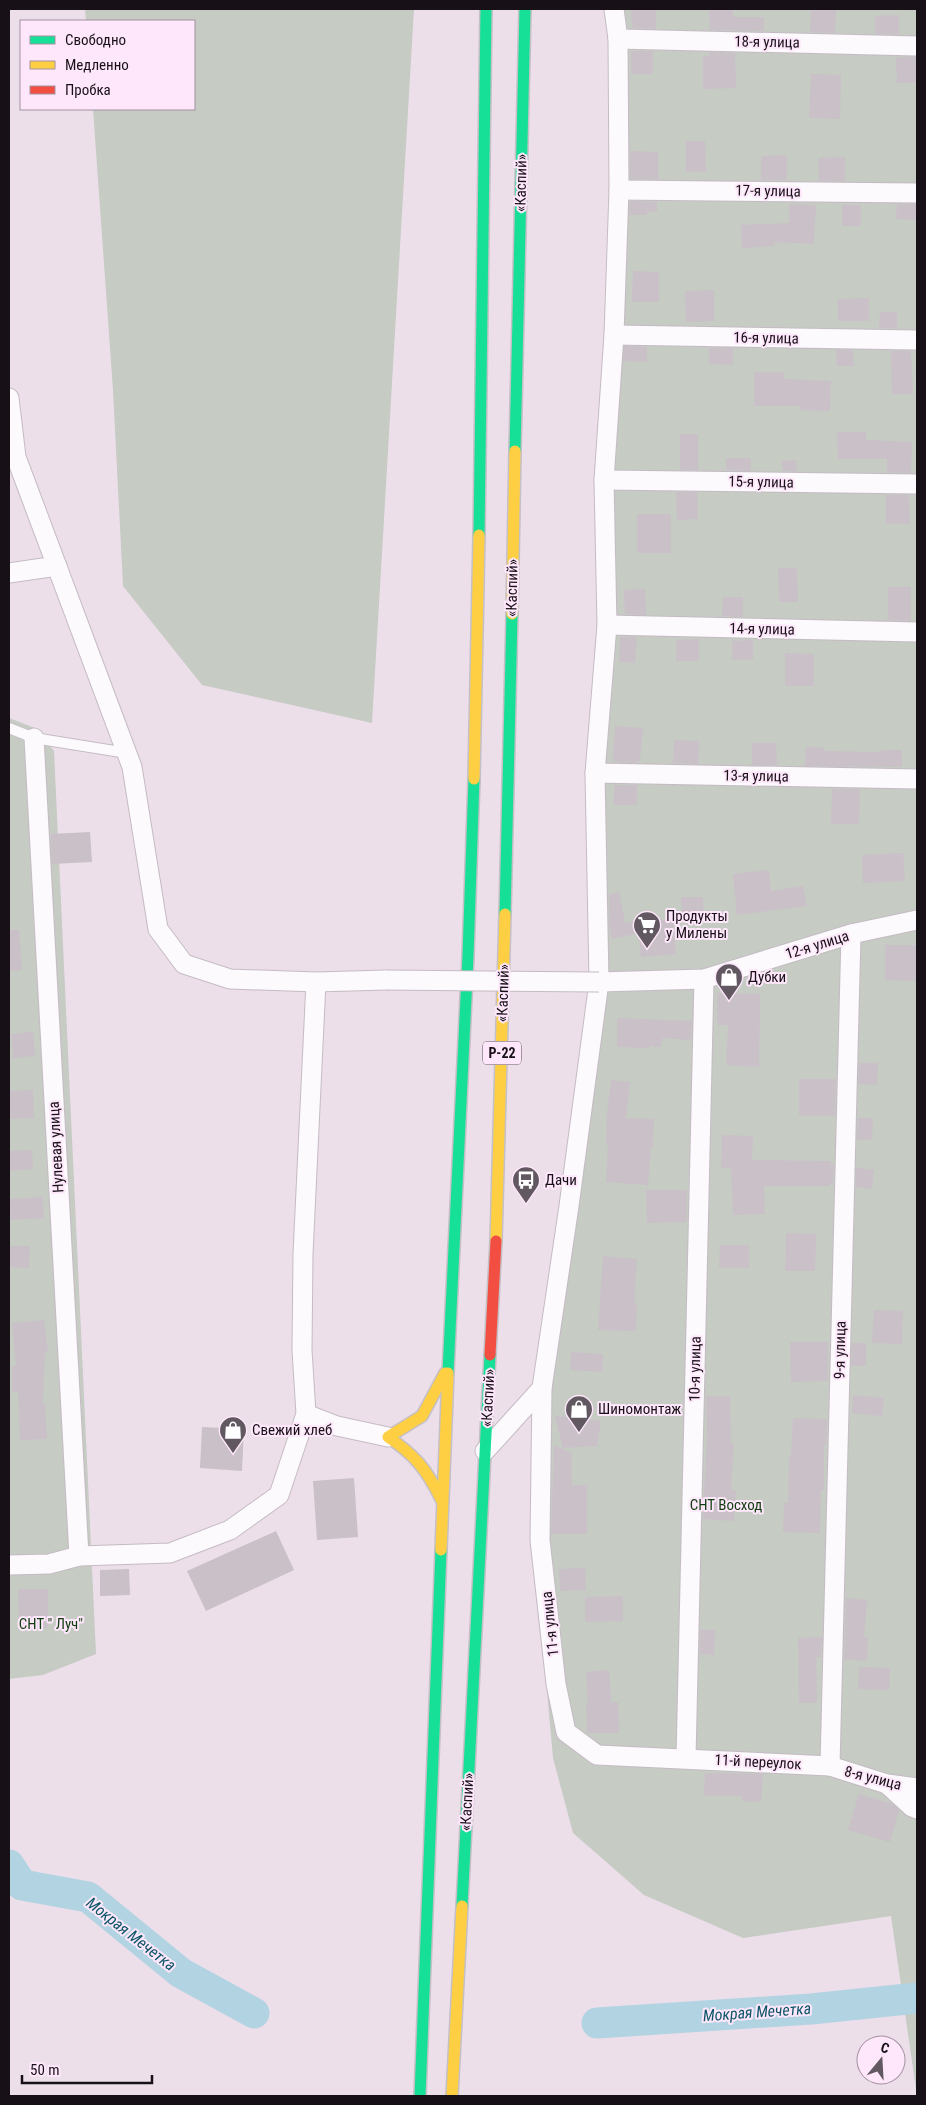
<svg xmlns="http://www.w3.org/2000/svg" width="926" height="2105" viewBox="0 0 926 2105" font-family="'Roboto Condensed',sans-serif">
  <rect width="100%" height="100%" fill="#ecdfea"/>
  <g fill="#c6cbc4">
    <polygon points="85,9 414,9 372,723 202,685 123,586 113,390 93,109 194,109 194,21 86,21"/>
    <polygon points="607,9 917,9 917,2096 891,1916 743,1938 644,1895 573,1833 553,1758 534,1545 535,1384 594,1006 599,634 612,235 610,37"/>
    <polygon points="9,718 35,728 54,751 96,1654 43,1675 9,1679"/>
  </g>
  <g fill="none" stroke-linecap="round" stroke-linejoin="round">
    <g stroke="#b2d3e2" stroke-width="31">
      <polyline points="9,1865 22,1885 88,1897 181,1973 254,2013"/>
      <polyline points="597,2023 811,2009 917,1998"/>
    </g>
  </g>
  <g fill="#cac0c8">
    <polygon points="631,9 656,9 656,29 632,28"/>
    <polygon points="709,9 733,9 733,17 764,17 764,31 710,30"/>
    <polygon points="811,9 836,9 835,33 810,32"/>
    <polygon points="899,15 899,34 875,34 875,16"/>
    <rect x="631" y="51" width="22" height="23"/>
    <polygon points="710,52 735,53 736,88 703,89 703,56 710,56"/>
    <polygon points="896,57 917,57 917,83 897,83"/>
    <polygon points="811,74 841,75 840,119 809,118"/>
    <polygon points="686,141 705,141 706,172 686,172"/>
    <polygon points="630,151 658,152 658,179 630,179"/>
    <polygon points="787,155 787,180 761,180 761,156"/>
    <polygon points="845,157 845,181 819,181 818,158"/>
    <polygon points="630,201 657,202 657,212 647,212 647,215 629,215"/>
    <polygon points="789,204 816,205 814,244 774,242 775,246 742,248 741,225 789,223"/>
    <polygon points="897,204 917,204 916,220 896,219"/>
    <rect x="842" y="205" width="19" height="21"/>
    <polygon points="633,271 659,272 659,302 632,302"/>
    <polygon points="714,290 714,321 686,322 685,291"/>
    <polygon points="869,298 869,321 838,321 838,299"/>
    <polygon points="880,312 897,312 897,328 879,328"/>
    <polygon points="624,346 647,347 647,362 623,361"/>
    <polygon points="709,348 733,348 733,365 709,364"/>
    <polygon points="836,350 853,350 854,366 837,366"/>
    <polygon points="891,351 911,351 913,394 892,394"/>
    <polygon points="754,372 784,372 784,379 831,381 830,411 801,410 801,406 754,406"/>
    <polygon points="837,432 866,432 866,440 912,442 911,473 887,472 887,459 838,459"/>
    <rect x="680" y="434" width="18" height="36"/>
    <polygon points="726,458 751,458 751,471 726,470"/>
    <polygon points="796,460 797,471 783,471 782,461"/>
    <polygon points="676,492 697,492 698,519 677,520"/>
    <polygon points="886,495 909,495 910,524 886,524"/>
    <rect x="637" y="514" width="34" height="39"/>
    <polygon points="778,568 797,568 798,602 779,602"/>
    <polygon points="888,587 911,587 911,621 888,620"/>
    <polygon points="645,589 646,615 625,614 624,590"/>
    <polygon points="723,597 743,597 743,617 722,616"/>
    <polygon points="620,637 637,637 635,663 619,662"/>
    <polygon points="699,639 699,661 676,661 676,640"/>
    <polygon points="753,640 753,660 732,660 732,641"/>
    <polygon points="785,653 814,654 814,686 785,686"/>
    <polygon points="615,726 643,728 640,761 637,761 637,763 615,762 613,759"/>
    <polygon points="674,740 699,741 698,764 673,763"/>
    <polygon points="752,743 776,743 777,765 752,765"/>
    <polygon points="806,746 824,748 823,751 881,752 881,750 902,750 902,767 805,766"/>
    <rect x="614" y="785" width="23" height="20"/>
    <polygon points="832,789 860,789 859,824 831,824"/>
    <polygon points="90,832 92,862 52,864 51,834"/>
    <polygon points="903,853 905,881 863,883 862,855"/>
    <polygon points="769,870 771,891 803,886 807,906 737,915 733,874"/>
    <polygon points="619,892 625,923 673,919 676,954 641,957 639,933 612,939 609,926 609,894"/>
    <polygon points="681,897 703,897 704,917 682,917"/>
    <polygon points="9,930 19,930 22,970 9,971"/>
    <polygon points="885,945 917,945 917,981 885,980"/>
    <polygon points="717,993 760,994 759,1067 726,1065 728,1025 717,1025"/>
    <polygon points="617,1018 692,1021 691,1040 662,1038 661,1047 650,1046 650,1048 617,1047"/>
    <polygon points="33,1032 35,1056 13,1058 11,1034"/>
    <polygon points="859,1063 878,1063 877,1085 858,1084"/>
    <polygon points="799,1079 836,1079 835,1116 799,1116"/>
    <polygon points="611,1080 630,1082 626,1118 654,1119 653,1147 651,1147 648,1185 606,1182 608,1145 606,1145 607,1113"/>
    <polygon points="33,1090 34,1118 9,1119 9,1091"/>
    <polygon points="858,1118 873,1118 872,1140 857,1140"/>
    <polygon points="722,1135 753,1136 752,1160 831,1161 831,1165 834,1165 833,1184 830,1184 830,1186 764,1186 765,1214 733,1215 731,1168 721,1168"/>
    <polygon points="32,1150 33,1169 9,1171 9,1151"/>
    <polygon points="856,1168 874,1170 872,1189 856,1187"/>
    <polygon points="646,1190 687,1190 687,1222 647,1223"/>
    <polygon points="42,1197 44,1218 11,1220 9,1199"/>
    <polygon points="786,1233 816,1234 815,1271 785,1271"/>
    <polygon points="720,1245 749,1245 749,1268 719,1268"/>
    <polygon points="9,1246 30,1246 29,1268 9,1267"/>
    <polygon points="603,1256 637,1259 634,1303 637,1303 636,1331 598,1330"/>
    <polygon points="874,1310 903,1311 902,1344 872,1343"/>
    <polygon points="44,1320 48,1352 45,1352 43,1403 45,1403 47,1439 20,1440 18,1392 12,1392 12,1366 16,1366 12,1323"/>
    <polygon points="790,1342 828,1342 828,1381 791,1382"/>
    <polygon points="852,1343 866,1343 866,1366 851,1366"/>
    <polygon points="571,1352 603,1354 602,1372 570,1370"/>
    <polygon points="853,1395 884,1398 882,1416 852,1413"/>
    <polygon points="706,1396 730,1396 731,1443 734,1443 731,1490 736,1491 734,1521 703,1519 707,1432"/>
    <polygon points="555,1416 601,1421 597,1446 563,1448"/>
    <polygon points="793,1418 827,1419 826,1446 824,1446 824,1490 821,1490 820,1533 783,1532 784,1503 788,1503 789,1456 791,1456"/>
    <polygon points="202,1427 244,1429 242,1471 200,1468"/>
    <polygon points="554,1445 572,1453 572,1485 587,1485 587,1534 551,1534"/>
    <polygon points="354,1478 358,1537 317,1540 313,1481"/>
    <polygon points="276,1531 294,1570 206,1611 187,1571"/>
    <polygon points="585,1568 586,1590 560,1591 559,1569"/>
    <polygon points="129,1569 130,1595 100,1596 100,1570"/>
    <polygon points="18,1589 48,1589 48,1628 19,1628"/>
    <polygon points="623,1596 623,1621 585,1622 585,1597"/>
    <polygon points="846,1598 867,1600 864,1637 868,1637 867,1661 844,1659"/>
    <polygon points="700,1630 715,1630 714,1655 700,1654"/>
    <polygon points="822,1637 821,1657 816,1657 817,1703 799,1703 798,1638"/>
    <polygon points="859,1667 890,1668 889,1690 858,1689"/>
    <polygon points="609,1670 611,1702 618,1702 619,1733 587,1733 586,1703 588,1703 586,1672"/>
    <polygon points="705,1773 763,1774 761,1802 742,1801 742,1796 704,1796"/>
    <polygon points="859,1794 892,1804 899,1810 890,1842 848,1830"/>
  </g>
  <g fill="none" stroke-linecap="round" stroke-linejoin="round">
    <g stroke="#c5bbc4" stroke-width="12">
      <polyline id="lane" points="9,728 34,738 127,753"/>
    </g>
    <g stroke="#c5bbc4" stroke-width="21">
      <g id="street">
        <polyline points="614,9 618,39 619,190 614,335 604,480 607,625 595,773 599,982 569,1206 542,1388 540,1540 556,1684 566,1732 597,1755 830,1766 887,1784 917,1788"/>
        <polyline points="618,39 917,46"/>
        <polyline points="619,190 917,193"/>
        <polyline points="614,335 917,340"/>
        <polyline points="9,398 16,457 132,767 158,929 184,964 230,979 316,982"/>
        <polyline points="604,480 917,484"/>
        <polyline points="9,573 57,566"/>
        <polyline points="607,625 917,632"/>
        <polyline points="34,738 79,1556"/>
        <polyline points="595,773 917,779"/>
        <polyline points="599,982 704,979 851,934 917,920"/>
        <polyline points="306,1414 302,1350 303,1254 316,982 386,980"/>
        <polyline points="485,1451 542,1388"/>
        <polyline points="9,1565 49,1564 79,1556 170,1553 230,1530 279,1495 306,1414 337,1426 388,1437"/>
        <polyline points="686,1758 704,979"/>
        <polyline points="830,1766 851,934"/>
        <polyline points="887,1784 912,1807 917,1809"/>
      </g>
    </g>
    <g stroke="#c5c0c5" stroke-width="14">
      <g id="fast">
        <polyline points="515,451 525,9"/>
        <polyline points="479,535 486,9"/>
        <polyline points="505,914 512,614"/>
        <polyline points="448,1373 468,956 474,779"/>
        <polyline points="462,1906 490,1355"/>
        <polyline points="420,2096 441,1550"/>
      </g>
    </g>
    <g stroke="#c5c0c5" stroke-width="14">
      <g id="slow">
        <polyline points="512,614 515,451"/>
        <polyline points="474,779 479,535"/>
        <polyline points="496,1241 505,914"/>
        <path d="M441 1499C427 1470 415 1455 388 1437L422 1416 445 1373"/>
        <polyline points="441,1550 448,1373"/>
        <polyline points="452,2096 462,1906"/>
      </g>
    </g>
    <g stroke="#c5c0c5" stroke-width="14">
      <polyline id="jam" points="490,1355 496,1241"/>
    </g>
    <use href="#lane" stroke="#fcfafc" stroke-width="10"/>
    <use href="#street" stroke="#fcfafc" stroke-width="19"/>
    <use href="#fast" stroke="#16e098" stroke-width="11"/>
    <use href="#slow" stroke="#ffcf43" stroke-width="11"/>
    <use href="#jam" stroke="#f24e42" stroke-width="11"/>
    <g stroke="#c5bbc4" stroke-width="21" stroke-linecap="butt">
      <polyline id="street-bridge" points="386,980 599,982"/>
    </g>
    <use href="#street-bridge" stroke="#fcfafc" stroke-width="19"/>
  </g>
  <defs>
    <g id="supermarket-pin" transform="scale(1.4375)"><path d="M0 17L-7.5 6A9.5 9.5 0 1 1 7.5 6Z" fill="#625861" stroke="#fee7fb"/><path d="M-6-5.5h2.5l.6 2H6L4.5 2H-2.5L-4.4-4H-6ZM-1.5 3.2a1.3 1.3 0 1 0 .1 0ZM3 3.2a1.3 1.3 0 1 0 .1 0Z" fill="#fff"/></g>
    <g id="shop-pin" transform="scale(1.4375)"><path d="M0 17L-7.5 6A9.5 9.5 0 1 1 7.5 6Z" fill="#625861" stroke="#fee7fb"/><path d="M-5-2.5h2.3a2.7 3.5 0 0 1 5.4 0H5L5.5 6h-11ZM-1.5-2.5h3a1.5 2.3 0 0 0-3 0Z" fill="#fff"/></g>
    <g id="bus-pin" transform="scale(1.4375)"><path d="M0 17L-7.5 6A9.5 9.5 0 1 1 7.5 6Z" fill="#625861" stroke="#fee7fb"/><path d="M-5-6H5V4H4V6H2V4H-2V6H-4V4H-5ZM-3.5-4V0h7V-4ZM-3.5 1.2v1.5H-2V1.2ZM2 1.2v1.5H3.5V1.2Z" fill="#fff"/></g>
  </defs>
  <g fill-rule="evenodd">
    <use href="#supermarket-pin" x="647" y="925"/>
    <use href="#shop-pin" x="729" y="977"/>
    <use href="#bus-pin" x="526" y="1180"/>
    <use href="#shop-pin" x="579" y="1409"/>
    <use href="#shop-pin" x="233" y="1430"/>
  </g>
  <g text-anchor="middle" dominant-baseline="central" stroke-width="4" stroke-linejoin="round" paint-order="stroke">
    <rect fill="#fee7fb" stroke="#5d505b" stroke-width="1" x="483" y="1041.5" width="38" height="23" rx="4"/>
    <g font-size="14" font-weight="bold" fill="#181017">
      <text x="502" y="1053">Р-22</text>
    </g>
    <g font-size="15" fill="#181017" stroke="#fee7fb">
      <text transform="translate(767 42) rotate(1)">18-я улица</text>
      <text transform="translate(521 183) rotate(-89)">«Каспий»</text>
      <text transform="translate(768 191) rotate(1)">17-я улица</text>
      <text transform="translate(766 338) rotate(1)">16-я улица</text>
      <text transform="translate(761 482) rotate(1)">15-я улица</text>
      <text transform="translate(512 588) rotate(-89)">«Каспий»</text>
      <text transform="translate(762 629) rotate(1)">14-я улица</text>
      <text transform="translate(756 776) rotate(1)">13-я улица</text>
      <text transform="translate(817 945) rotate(-17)">12-я улица</text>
      <text transform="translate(503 993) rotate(-88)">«Каспий»</text>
      <text transform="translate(56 1147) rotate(-93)">Нулевая улица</text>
      <text transform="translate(840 1350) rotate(-89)">9-я улица</text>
      <text transform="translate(695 1369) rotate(-89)">10-я улица</text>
      <text transform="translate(488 1398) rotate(-87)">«Каспий»</text>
      <text transform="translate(550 1624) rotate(-96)">11-я улица</text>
      <text transform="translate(758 1762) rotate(3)">11-й переулок</text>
      <text transform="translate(873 1778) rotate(14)">8-я улица</text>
      <text transform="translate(467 1802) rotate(-87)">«Каспий»</text>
    </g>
    <g font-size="15" fill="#181017" stroke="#fee7fb" text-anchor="start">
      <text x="666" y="916">Продукты<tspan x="666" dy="17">у Милены</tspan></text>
      <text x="748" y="977">Дубки</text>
      <text x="545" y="1180">Дачи</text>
      <text x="598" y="1409">Шиномонтаж</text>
      <text x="252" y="1430">Свежий хлеб</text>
    </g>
    <g font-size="15" fill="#103d0d" stroke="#fee7fb">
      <text x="726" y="1505">СНТ Восход</text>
      <text x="51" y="1624">СНТ " Луч"</text>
    </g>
    <g font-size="16" font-style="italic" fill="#0b5567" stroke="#fee7fb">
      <text transform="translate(131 1934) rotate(38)">Мокрая Мечетка</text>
      <text transform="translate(757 2012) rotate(-4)">Мокрая Мечетка</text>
    </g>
  </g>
  <rect width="926" height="2105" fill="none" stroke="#181017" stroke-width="20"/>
  <rect x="20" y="20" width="175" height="90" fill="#fee7fb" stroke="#a291a0"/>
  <rect x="30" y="36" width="25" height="8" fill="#16e098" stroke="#a291a0"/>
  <text x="65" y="45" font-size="15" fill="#181017">Свободно</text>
  <rect x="30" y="61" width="25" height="8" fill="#ffcf43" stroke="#a291a0"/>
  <text x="65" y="70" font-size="15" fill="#181017">Медленно</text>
  <rect x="30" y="86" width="25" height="8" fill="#f24e42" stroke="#a291a0"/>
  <text x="65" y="95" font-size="15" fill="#181017">Пробка</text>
  <g transform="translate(881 2060) rotate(18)"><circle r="24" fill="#fee7fb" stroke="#a291a0"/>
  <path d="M0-4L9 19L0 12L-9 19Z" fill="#625861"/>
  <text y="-8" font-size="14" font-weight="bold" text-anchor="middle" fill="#181017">С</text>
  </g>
  <path d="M22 2075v8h130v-8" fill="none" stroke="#181017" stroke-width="2.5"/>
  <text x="30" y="2075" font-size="15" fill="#181017" stroke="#fee7fb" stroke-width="4" paint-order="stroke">50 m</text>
</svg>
